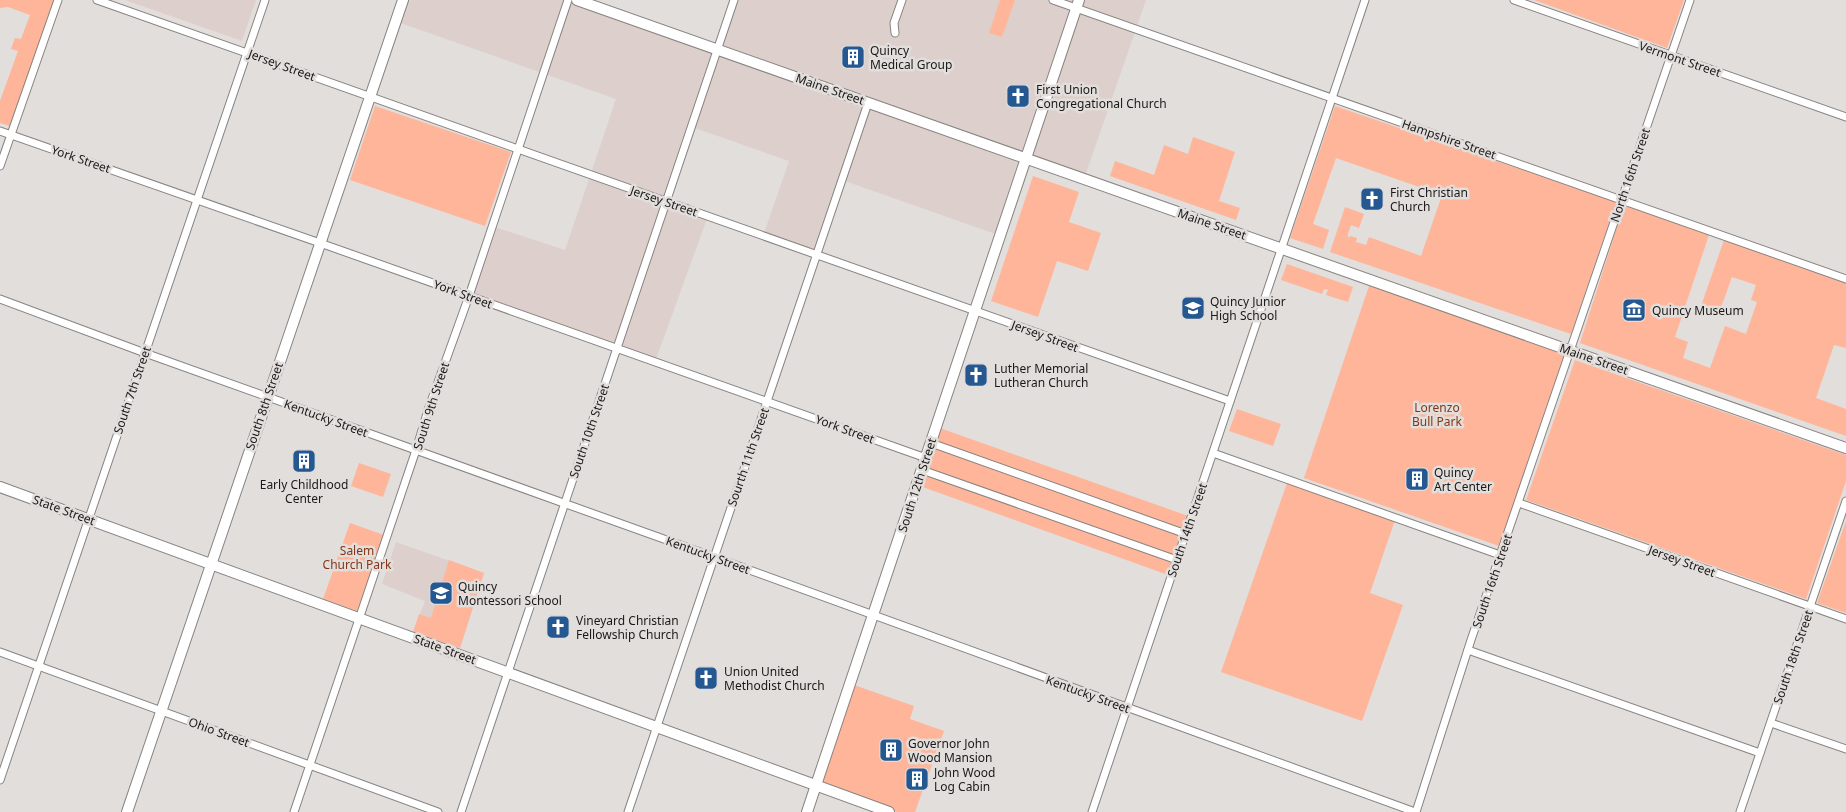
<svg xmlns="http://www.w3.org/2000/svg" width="1846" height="812" viewBox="0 0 1846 812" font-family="'Noto Sans',sans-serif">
  <rect width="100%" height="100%" fill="#e2dedc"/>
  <g fill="#ddd0cc">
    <polygon points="125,0 256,0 242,41"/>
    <polygon points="403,0 577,0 717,49 734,0 1146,0 1084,179 1027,159 1001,236 842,180 817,255 763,236 789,161 692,127 666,202 708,216 655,362 469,296 492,226 565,250 616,99 395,21"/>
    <polygon points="396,542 484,573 460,648 413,632 425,601 382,584"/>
  </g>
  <g fill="#ffb599">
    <polygon points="0,0 54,0 10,126 0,123 0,101 18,51 11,49 15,38 21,39 30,15 8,7 0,8"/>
    <polygon points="1000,0 1015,0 1002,37 989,33"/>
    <polygon points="1534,0 1684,0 1667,48"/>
    <polygon points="375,106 511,152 485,226 350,180"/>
    <polygon points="1335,106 1616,202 1571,334 1330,252 1345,207 1364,214 1359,228 1351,225 1348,234 1348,238 1350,236 1357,238 1356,242 1366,245 1369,237 1421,256 1442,195 1336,158 1313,224 1329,230 1323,249 1290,238"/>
    <polygon points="1193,137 1235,152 1219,201 1240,208 1236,220 1110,176 1115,161 1154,175 1164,145 1188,154"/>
    <polygon points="1033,176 1079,192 1069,222 1101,233 1088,271 1057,261 1038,317 991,301"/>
    <polygon points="1624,205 1709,235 1675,337 1688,342 1683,358 1710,368 1725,326 1746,334 1757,302 1751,300 1756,285 1732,277 1719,313 1701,306 1724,240 1846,283 1846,348 1834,345 1816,398 1846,409 1846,436 1580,343"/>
    <polygon points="1287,264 1353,287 1348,302 1326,295 1328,290 1324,289 1322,294 1281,280"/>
    <polygon points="1371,280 1571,350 1502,547 1304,478"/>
    <polygon points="1575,360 1846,455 1846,481 1806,599 1526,500"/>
    <polygon points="1237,409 1281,424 1273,446 1229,431"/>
    <polygon points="937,427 1191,517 1171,576 917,485"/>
    <polygon points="359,463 391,474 383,497 351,486"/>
    <polygon points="1287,483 1395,520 1370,593 1403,605 1362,721 1221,672"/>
    <polygon points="1846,521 1846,613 1817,603"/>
    <polygon points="350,523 384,535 357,611 323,599"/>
    <polygon points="449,560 484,573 460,648 413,632 419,614 431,618"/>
    <polygon points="854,685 914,706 910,719 944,731 915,812 897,812 819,785"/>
  </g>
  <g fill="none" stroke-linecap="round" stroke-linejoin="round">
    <g stroke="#878381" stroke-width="9">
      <g id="street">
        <polyline points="97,0 1230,401"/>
        <polyline points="1053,0 1846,279"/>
        <polyline points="1514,0 1846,117"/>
        <polyline points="895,33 894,23 902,0"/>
        <polyline points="0,131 320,243 926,458"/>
        <polyline points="0,166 58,0"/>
        <polyline points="0,299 145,353 714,557 1415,812"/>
        <polyline points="931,443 1186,534"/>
        <polyline points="1213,453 1500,555"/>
        <polyline points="922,470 1177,560"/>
        <polyline points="1519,503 1846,619"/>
        <polyline points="1468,650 1760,753"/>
        <polyline points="0,652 438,812"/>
        <polyline points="1771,723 1846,749"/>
        <polyline points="0,780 265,0"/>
        <polyline points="294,812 416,450 428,410 469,296 568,0"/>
        <polyline points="461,812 734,0"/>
        <polyline points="628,812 868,103"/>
        <polyline points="1092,812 1365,0"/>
        <polyline points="1416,812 1471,640 1690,0"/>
        <polyline points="1740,812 1846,501"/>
      </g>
    </g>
    <g stroke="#878381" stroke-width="12">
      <g id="secondary">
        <polyline points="577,0 1846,448"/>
        <polyline points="0,487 889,812"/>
        <polyline points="127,812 403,0"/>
        <polyline points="807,812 1079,0"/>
      </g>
    </g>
    <use href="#street" stroke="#fff" stroke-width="7"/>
    <use href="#secondary" stroke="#fff" stroke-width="10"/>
  </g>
  <defs>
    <g id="building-square" transform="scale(1.25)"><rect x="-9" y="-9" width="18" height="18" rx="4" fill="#255790" stroke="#e2dedc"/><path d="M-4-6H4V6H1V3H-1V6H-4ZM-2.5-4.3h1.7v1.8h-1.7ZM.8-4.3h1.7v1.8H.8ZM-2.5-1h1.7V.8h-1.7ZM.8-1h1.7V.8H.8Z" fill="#fff"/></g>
    <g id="church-square" transform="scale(1.25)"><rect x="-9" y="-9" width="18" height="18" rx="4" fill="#255790" stroke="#e2dedc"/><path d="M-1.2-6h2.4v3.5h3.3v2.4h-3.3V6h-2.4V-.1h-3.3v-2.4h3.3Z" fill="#fff"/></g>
    <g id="school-square" transform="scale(1.25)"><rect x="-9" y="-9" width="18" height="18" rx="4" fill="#255790" stroke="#e2dedc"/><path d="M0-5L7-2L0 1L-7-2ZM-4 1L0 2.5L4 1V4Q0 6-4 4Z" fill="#fff"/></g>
    <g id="museum-square" transform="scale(1.25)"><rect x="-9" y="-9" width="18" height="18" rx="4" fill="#255790" stroke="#e2dedc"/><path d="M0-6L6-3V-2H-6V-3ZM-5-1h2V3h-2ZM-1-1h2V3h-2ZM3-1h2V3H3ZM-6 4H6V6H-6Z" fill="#fff"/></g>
  </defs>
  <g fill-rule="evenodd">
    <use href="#building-square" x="853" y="57"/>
    <use href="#church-square" x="1018" y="96"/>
    <use href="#church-square" x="1372" y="199"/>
    <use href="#school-square" x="1193" y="308"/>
    <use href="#museum-square" x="1634" y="310"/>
    <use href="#church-square" x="976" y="375"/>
    <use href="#building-square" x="304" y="461"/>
    <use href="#building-square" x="1417" y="479"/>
    <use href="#school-square" x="441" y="593"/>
    <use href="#church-square" x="558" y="627"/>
    <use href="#church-square" x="706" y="678"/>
    <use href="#building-square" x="891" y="750"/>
    <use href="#building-square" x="917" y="779"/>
  </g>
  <g text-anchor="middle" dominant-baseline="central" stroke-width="5" stroke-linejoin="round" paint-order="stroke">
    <g font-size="12" fill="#1a1818" stroke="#e2dedc" text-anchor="start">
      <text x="870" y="50">Quincy<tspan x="870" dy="14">Medical Group</tspan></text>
      <text x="1036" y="89">First Union<tspan x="1036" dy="14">Congregational Church</tspan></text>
      <text x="1390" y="192">First Christian<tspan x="1390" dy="14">Church</tspan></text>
      <text x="1210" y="301">Quincy Junior<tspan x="1210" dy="14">High School</tspan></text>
      <text x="1652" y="310">Quincy Museum</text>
      <text x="994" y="368">Luther Memorial<tspan x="994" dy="14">Lutheran Church</tspan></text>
      <text x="1434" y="472">Quincy<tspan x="1434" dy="14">Art Center</tspan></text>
      <text x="304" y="484" text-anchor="middle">Early Childhood<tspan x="304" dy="14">Center</tspan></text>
      <text x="458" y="586">Quincy<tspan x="458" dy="14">Montessori School</tspan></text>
      <text x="576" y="620">Vineyard Christian<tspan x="576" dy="14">Fellowship Church</tspan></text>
      <text x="724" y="671">Union United<tspan x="724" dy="14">Methodist Church</tspan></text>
      <text x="908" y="743">Governor John<tspan x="908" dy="14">Wood Mansion</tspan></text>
      <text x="934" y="772">John Wood<tspan x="934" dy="14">Log Cabin</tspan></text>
    </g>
    <g font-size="12" fill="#1a1818" stroke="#e2dedc">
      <text transform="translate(1680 59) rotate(19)">Vermont Street</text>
      <text transform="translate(282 65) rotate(20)">Jersey Street</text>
      <text transform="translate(830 89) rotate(19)">Maine Street</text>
      <text transform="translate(1449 139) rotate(19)">Hampshire Street</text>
      <text transform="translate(81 159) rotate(19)">York Street</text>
      <text transform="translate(1630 175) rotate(-71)">North 16th Street</text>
      <text transform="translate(664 201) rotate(19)">Jersey Street</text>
      <text transform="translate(1212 224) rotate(19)">Maine Street</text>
      <text transform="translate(463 294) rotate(20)">York Street</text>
      <text transform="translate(1045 336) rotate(20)">Jersey Street</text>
      <text transform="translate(1594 359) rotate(19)">Maine Street</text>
      <text transform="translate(132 390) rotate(-71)">South 7th Street</text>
      <text transform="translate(264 406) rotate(-71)">South 8th Street</text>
      <text transform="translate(431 406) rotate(-72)">South 9th Street</text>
      <text transform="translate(326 418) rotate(20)">Kentucky Street</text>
      <text transform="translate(845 429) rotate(20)">York Street</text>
      <text transform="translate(589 431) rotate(-71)">South 10th Street</text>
      <text transform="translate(748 457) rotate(-71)">Sourth 11th Street</text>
      <text transform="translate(917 485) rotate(-72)">South 12th Street</text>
      <text transform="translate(64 510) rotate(20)">State Street</text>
      <text transform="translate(1187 530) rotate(-71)">South 14th Street</text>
      <text transform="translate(708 555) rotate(20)">Kentucky Street</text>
      <text transform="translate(1682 561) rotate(20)">Jersey Street</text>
      <text transform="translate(1492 581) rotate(-71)">South 16th Street</text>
      <text transform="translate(445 649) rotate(20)">State Street</text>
      <text transform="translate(1793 657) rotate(-71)">South 18th Street</text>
      <text transform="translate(1088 694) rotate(20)">Kentucky Street</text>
      <text transform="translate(219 732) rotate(20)">Ohio Street</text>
    </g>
    <g font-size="12" fill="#823617" stroke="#e2dedc">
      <text x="1437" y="407">Lorenzo<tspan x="1437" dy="14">Bull Park</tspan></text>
      <text x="357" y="550">Salem<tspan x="357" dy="14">Church Park</tspan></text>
    </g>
  </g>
</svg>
